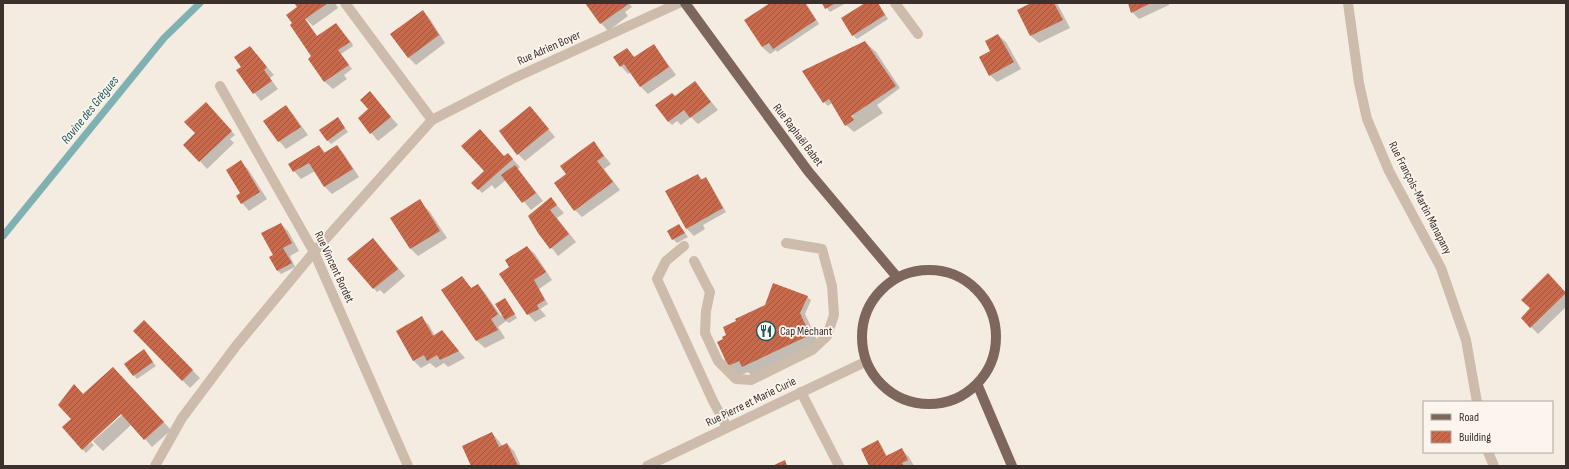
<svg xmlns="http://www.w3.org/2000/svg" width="1569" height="469" viewBox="0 0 1569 469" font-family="'Sofia Sans Condensed',sans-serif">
  <defs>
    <pattern id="building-hatch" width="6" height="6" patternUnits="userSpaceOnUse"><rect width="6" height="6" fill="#c8694b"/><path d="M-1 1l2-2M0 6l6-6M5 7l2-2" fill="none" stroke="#a4573f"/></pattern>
  </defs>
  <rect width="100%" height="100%" fill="#f4ebe1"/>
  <g fill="#0003" fill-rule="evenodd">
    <polygon points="297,3 335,3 338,8 313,26 306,19 305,19 317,37 336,24 352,43 353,46 341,54 352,69 344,75 347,79 333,89 325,82 310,59 313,57"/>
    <polygon points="586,3 629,3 632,7 625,12 628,16 608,31 601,23"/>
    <polygon points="772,3 806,3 819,24 777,52 776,50 770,54 762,47"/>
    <polygon points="823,3 846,3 830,12"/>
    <polygon points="867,3 878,3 888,19 857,39 853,35"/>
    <polygon points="1034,3 1057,3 1070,28 1039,43 1031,36 1019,11"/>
    <polygon points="1129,3 1169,3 1169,5 1139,19 1132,12"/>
    <polygon points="423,11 430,19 445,43 416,65 408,57"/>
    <polygon points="998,35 1006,42 1021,69 997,82 990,75"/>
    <path d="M865 42 876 52 900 88 877 105 883 113 854 132 846 125 833 102 828 106 824 102ZM852 115 853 116 846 121V119Z"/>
    <polygon points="654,45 676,75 648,94 641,87 631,72 628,74 621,66 627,49 635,58"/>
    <polygon points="250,47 274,75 270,78 278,89 261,101 246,82 242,67"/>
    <polygon points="695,82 718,110 698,124 691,117 681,125 677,121 672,125 668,121"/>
    <polygon points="370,93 398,125 378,141 359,118 370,109"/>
    <polygon points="206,104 235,135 230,139 234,143 207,169 200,161 196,133"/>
    <polygon points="286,106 293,114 308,135 286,149 274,135"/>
    <polygon points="530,107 555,137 525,161 518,154"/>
    <polygon points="338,118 348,132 331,144 327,140"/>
    <polygon points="593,142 611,164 604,169 620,190 582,217 575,210 567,175"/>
    <polygon points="319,146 326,153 337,146 344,154 359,177 332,194 325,187 315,171 301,179 289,165"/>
    <polygon points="508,154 520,167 518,169 543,201 531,210 506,180 495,189 492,185 482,193 473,183"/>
    <polygon points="240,162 248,169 267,199 249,211 242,203"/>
    <polygon points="698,175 703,180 706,179 709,182 726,212 703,225 705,229 694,236 686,228"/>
    <polygon points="551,199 564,213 557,218 576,242 558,256 539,232"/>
    <polygon points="419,201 430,212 447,238 418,256 411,249 391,218"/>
    <polygon points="281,224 288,231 299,251 290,256 295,267 281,274 277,270 274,255"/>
    <polygon points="682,229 688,237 677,243 673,239"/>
    <polygon points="373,239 405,276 384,294 380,290 377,292 349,259"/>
    <polygon points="527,247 535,254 552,280 539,289 548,304 540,309 546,316 535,322 528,314 510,267"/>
    <polygon points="1548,274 1566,293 1566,307 1538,334 1522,318 1532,308"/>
    <polygon points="462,277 472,289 478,285 485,293 501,316 503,315 505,299 517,318 509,323 506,321 498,327 505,338 485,348 477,341 442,290"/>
    <polygon points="807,297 811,300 805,314 820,346 753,377 748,372 739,376 729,366"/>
    <polygon points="421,318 429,325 435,336 442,332 465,358 448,367 444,363 436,368 430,363 421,368 413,360"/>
    <polygon points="144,321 200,378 190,388 134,331"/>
    <polygon points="144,351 156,366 137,379 125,364"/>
    <polygon points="113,368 171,430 152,447 132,424 103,451 93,441 122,415 122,412 88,443 89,445 91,442 94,445 86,453 63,427 72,419 83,395"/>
    <polygon points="492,433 499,441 502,446 507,444 514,451 521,466 472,466"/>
    <polygon points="878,441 881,445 887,456 901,449 909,457 914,466 870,466"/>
  </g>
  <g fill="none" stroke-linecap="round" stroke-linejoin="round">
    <polyline stroke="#7fb0b2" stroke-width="7" points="3,236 164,38 200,3"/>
  </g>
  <g fill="url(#building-hatch)">
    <polygon points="296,3 328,3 305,19 317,36 336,23 350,42 338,50 349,65 324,82 308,59 311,56 290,25 292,23 286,15 297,7 295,4"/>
    <polygon points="585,3 630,3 600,24"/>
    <polygon points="770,3 805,3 816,20 773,49 769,43 762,47 744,20"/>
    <polygon points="822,3 836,3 825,9"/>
    <polygon points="865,3 878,3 885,15 852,36 841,18"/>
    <polygon points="1031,3 1054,3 1063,20 1030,36 1017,10"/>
    <polygon points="1128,3 1151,3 1131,13"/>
    <polygon points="423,10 439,35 408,58 390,34"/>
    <polygon points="998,34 1014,62 989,76 979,57 990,51 985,41"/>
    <polygon points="865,41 896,86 851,116 854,120 845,126 829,99 823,103 802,71"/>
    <polygon points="654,44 669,67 640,87 624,64 620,67 613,57 627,48 634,57"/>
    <polygon points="250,46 267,67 264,70 272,81 253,94 236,70 241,67 234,57"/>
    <polygon points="695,81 711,102 690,118 684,110 668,122 655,105 672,93 675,96"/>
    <polygon points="370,91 391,117 370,134 358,118 368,109 360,100"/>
    <polygon points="206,102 232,131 199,162 183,145 195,133 184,122"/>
    <polygon points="286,105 301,127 278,142 263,121"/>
    <polygon points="530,106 549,129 517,155 499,131"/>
    <polygon points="338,117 345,128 327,141 319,130"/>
    <polygon points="480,129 504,156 508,153 513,159 478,190 471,183 484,171 461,146"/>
    <polygon points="594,141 604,156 597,161 613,182 574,211 554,183 566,174 560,166"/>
    <polygon points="319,145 324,153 337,145 353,169 324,187 309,163 293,172 288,164"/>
    <polygon points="241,160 260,192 241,204 236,196 240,193 226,170"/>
    <polygon points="515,165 536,193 522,203 501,175"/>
    <polygon points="698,174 701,180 706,177 723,208 686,229 665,191"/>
    <polygon points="551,197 557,205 550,210 569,234 550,249 538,233 528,216"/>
    <polygon points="420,199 440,231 410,249 390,218"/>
    <polygon points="281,223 292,243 283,248 292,263 277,271 269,257 273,255 261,233"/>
    <polygon points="679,224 685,233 672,240 667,231"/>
    <polygon points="373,238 398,269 373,289 347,259"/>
    <polygon points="527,246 546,272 534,280 545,300 537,305 539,309 527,315 499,274 509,267 505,260"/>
    <polygon points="1548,273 1566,293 1530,328 1521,318 1530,308 1521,300"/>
    <polygon points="462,276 471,288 478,284 498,314 491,319 498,330 476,341 441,290"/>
    <polygon points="773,283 808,296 800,313 810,335 742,367 739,361 728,366 717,342 723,339 722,337 726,335 723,327 736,321 735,319 765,305"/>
    <polygon points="505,298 515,314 505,320 495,304"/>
    <polygon points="422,316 433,336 442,330 459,351 440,360 437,355 427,361 424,355 413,361 396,331"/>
    <polygon points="144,320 193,370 182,381 133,331"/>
    <polygon points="144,349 153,362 133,376 124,364"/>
    <polygon points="113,367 164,422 144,440 121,414 82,450 62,427 71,419 58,405 74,384 83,394"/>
    <polygon points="492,432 499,447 507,443 518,466 471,466 462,446"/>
    <polygon points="878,440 886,456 902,448 908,460 902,463 904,466 869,466 861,449"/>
    <polygon points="785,460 787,466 772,466"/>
  </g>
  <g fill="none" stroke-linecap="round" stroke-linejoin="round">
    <g stroke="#cdbbac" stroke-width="10">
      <polyline points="895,3 918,34"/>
      <polyline points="684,246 666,261 657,279 713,401 727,427"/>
      <polyline points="694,261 710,292 706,311 705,333 718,361 736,379 751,380 812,350 827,336 834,315 832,286 822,249 786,243"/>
      <polyline points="155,466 182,418 236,346 314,252"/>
    </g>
    <g stroke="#cdbbac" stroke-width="10">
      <polyline points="345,3 432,120"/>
      <polyline points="1348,3 1359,83 1367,119 1389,171 1441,268 1466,340 1477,402"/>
      <polyline points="220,86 314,252 408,466"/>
      <polyline points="314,252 432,120 512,79 679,3"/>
      <polyline points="801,392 839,466"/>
      <polyline points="1488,452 1494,466"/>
      <polyline points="647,466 865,362"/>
    </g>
    <g stroke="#7d675c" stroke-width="10">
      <polyline points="685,3 808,171 897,277"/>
      <circle cx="929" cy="337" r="67"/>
      <polyline points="978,386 1012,466"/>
    </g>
  </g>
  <defs>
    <g id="restaurant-ring" transform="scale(1)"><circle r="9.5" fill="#fbf5ee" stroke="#1f5a5e" stroke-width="1.5"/><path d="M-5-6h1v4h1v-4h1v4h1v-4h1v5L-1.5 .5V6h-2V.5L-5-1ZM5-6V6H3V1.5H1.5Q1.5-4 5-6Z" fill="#1f5a5e"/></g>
  </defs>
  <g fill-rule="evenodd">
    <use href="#restaurant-ring" x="766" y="331"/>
  </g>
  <g text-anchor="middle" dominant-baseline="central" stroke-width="3.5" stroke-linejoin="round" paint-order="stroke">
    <g font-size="12" fill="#3b302b" stroke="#fbf5ee">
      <text transform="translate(549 48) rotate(-24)">Rue Adrien Boyer</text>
      <text transform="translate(798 135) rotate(53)">Rue Raphaël Babet</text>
      <text transform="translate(1420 198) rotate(63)">Rue François-Martin Manapany</text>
      <text transform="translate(334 267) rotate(65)">Rue Vincent Bordet</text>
      <text transform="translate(751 402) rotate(-26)">Rue Pierre et Marie Curie</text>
    </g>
    <g font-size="12" fill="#3b302b" stroke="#fbf5ee" text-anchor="start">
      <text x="780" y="331">Cap Méchant</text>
    </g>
    <g font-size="13" font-style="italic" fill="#1f5a5e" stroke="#fbf5ee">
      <text transform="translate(90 110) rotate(-51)">Ravine des Grègues</text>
    </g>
  </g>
  <rect width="1569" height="469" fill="none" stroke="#3b302b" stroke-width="8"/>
  <rect x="1423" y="401" width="130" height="52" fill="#fbf5ee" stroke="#aea6a0"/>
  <rect x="1431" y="414" width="20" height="6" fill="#7d675c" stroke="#aea6a0"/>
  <text x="1459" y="421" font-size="12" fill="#3b302b">Road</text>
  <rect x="1431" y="431" width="20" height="12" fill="url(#building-hatch)" stroke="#aea6a0"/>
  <text x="1459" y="441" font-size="12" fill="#3b302b">Building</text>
</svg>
